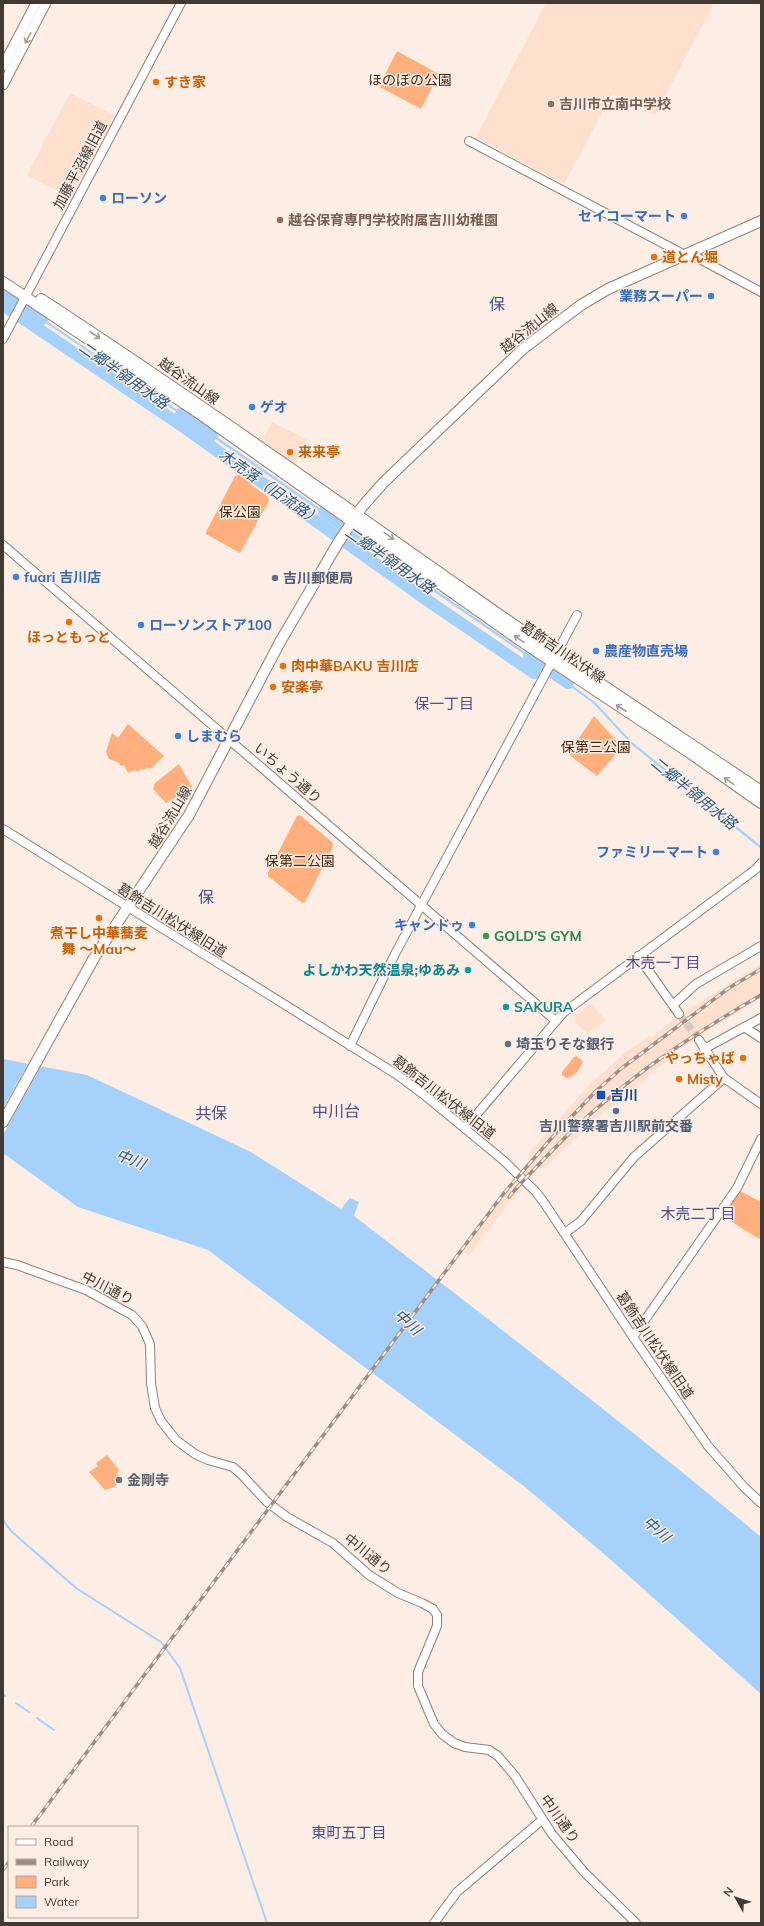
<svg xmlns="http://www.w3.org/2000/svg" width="764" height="1926" viewBox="0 0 764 1926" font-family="Mulish,'Noto Sans JP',sans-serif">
  <rect width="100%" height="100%" fill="#fceee5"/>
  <g fill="#ffdfcd">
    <polygon points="546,3 708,3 713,5 655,115 613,93 564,184 476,137"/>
    <polygon points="70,93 114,115 70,197 27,175"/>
    <polygon points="272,422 307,440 295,464 262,440"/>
    <polygon points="761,964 761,998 669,1056 670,1059 649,1074 647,1078 622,1100 604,1111 544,1169 540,1167 508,1204 469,1255 461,1249 531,1158 528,1154 590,1084 627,1051 649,1036 651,1038 676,1017"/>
    <polygon points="591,1003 606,1021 587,1033 575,1022 576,1015"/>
  </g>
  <g fill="#ffaf7e">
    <polygon points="397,51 439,74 421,109 380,87 380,84"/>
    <polygon points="239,475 268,497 269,501 240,553 206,534 206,532 235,476"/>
    <polygon points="594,716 622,747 597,776 568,754"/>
    <polygon points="128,724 164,756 150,769 147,767 144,770 141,769 138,772 135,770 128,773 124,765 121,766 119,763 109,759 106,752 112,733 118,738"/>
    <polygon points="179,764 192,787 166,803 153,789 155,783"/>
    <polygon points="300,815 333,843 333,847 305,902 302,903 268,876 268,872 297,816"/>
    <path d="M577 1056 583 1061C581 1068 574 1078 566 1078L562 1075V1072L574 1057Z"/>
    <polygon points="740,1191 761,1202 761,1236 759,1239 724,1217 723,1214"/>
    <polygon points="107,1455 119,1470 117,1473 122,1479 114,1487 105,1490 89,1472 98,1466 96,1463"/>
  </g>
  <g fill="#a5d1fb">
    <polygon points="29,309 195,422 194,424 27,310"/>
    <polygon points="200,425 338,521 337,523 198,427"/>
    <polygon points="353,532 542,664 541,666 351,534"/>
    <polygon points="556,673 596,703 632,742 761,846 761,849 631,744 594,704 555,675"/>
    <path d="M3 1059 87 1075 251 1152 341 1209 350 1198 359 1202 354 1216C491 1321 628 1426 761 1537V1694L611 1560 525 1487 208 1250 78 1207 7 1156 3 1154Z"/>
  </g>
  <polygon fill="#fceee5" points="29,1062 42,1064 3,1135 3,1108"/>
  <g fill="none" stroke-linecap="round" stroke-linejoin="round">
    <g stroke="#a5d1fb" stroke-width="2">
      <polyline points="3,1520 11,1531 76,1588 161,1642 180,1668 267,1923"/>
      <polyline points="3,1694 5,1696"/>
      <polyline points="16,1703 29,1712"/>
      <polyline points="37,1718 54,1730"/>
    </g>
    <g stroke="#a5d1fb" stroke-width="12">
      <polyline points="3,292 42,319"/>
      <polyline points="3,305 188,430 424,598 534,673"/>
      <polyline points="181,414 212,435"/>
      <polyline points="324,512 366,542"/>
      <polyline points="529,656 568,683"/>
    </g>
    <polyline stroke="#d7cac1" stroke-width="8" stroke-dasharray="8 4" stroke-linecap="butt" points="679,1014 699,1040"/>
    <g stroke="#947e71" stroke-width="10">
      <g id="tertiary">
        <polyline points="469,141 685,255 698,258 761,292"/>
        <polyline points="3,339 181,3"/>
        <polyline points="3,545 556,1021"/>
        <polyline points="3,829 396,1074 423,1094 503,1160 536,1192 545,1204 633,1337 708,1446 744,1487 761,1503"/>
        <polyline points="638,956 679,1014"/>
        <polyline points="673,1005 696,984 761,946"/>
        <polyline points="744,1027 761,1038"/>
        <polyline points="699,1040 724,1078 761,1104"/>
        <polyline points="350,1046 395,954 577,615"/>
        <polyline points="704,1049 761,1018"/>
        <polyline points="465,1128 563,1013 756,869 761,863"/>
        <polyline points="565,1233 581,1221 634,1157 724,1078"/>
        <polyline points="3,1262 17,1265 86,1290 132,1315 142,1326 150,1344 151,1383 155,1408 161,1421 176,1440 195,1454 208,1460 233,1467 242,1475 267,1502 287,1517 333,1543 369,1575 398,1593 422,1603 433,1609 437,1615 437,1626 418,1672 418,1686 434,1724 442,1734 454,1743 465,1747 489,1750 498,1756 515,1776 552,1834 584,1872 636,1923"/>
        <polyline points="633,1337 737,1188 761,1139"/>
        <polyline points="434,1923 457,1892 542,1820"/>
      </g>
    </g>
    <g stroke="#947e71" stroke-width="11">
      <g id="secondary">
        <polyline points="3,66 36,3"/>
        <polyline points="3,85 46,3"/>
      </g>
    </g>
    <g stroke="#947e71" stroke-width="12">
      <g id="primary">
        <polyline points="3,282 197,412 518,639 690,753 761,803"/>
        <path d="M41 299C185 393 326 493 467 592 563 660 663 725 761 791"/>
        <polyline points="3,1122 94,958 189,815 280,642 338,543 362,507 383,483 524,348 581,305 608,289 761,221"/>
      </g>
    </g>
    <use href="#tertiary" stroke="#fff" stroke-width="8"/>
    <use href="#secondary" stroke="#fff" stroke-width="9"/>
    <use href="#primary" stroke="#fff" stroke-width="10"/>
    <g stroke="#9a8f87" stroke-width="3.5">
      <g id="rail">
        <path d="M509 1197C519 1184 532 1172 544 1159 610 1089 678 1043 761 995"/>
        <polyline points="31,1827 504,1193 556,1133 596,1091 622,1068 729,988 761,969"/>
        <polyline points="3,1870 9,1862"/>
      </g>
    </g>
    <use href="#rail" stroke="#fceee5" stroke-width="2" stroke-dasharray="6" stroke-linecap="butt"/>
  </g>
  <defs><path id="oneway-shaft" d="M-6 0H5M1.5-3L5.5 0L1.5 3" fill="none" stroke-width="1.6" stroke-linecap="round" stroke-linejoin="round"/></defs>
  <g stroke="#a09c99">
    <use href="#oneway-shaft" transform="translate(28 38) rotate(117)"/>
    <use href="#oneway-shaft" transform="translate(95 335) rotate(33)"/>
    <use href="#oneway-shaft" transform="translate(389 536) rotate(35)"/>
    <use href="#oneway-shaft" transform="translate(519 639) rotate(-145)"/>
    <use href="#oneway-shaft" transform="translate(621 708) rotate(-147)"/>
    <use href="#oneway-shaft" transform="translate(729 781) rotate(-144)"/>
  </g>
  <g fill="#e8710a" stroke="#fceee5" stroke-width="1.5">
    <circle cx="156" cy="82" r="4"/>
    <circle cx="654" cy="257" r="4"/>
    <circle cx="290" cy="452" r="4"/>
    <circle cx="69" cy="622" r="4"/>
    <circle cx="283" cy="666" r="4"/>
    <circle cx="273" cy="687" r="4"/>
    <circle cx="99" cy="918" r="4"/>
    <circle cx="743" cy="1058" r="4"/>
    <circle cx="679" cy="1079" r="4"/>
  </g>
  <g fill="#8d6e63" stroke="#fceee5" stroke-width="1.5">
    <circle cx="551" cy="104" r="4"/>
    <circle cx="280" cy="220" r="4"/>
  </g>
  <g fill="#3f7fe0" stroke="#fceee5" stroke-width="1.5">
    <circle cx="103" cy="198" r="4"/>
    <circle cx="684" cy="216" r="4"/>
    <circle cx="711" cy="296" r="4"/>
    <circle cx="252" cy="407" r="4"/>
    <circle cx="16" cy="577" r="4"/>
    <circle cx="141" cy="625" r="4"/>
    <circle cx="596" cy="651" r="4"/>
    <circle cx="178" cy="736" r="4"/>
    <circle cx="716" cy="852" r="4"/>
    <circle cx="472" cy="925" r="4"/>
  </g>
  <g fill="#5c6f8a" stroke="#fceee5" stroke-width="1.5">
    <circle cx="275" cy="578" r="4"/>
    <circle cx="508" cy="1044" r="4"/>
    <circle cx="616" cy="1111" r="4"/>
  </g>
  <circle fill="#2e9e5b" stroke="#fceee5" stroke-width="1.5" cx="486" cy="936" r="4"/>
  <g fill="#0f9aa8" stroke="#fceee5" stroke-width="1.5">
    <circle cx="468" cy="970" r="4"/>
    <circle cx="506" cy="1007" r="4"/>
  </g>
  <rect fill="#1a4fb4" stroke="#fceee5" stroke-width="1.5" x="596" y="1090" width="10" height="10" rx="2"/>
  <circle fill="#6b7280" stroke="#fceee5" stroke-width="1.5" cx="119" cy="1480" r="4"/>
  <g text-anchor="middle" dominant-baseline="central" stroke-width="3" stroke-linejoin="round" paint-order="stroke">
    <g font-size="14" fill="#45230c" stroke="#fceee5">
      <text x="410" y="80">ほのぼの公園</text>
      <text x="240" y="512">保公園</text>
      <text x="596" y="747">保第三公園</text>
      <text x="300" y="861">保第二公園</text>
    </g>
    <g font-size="14" font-weight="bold" fill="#c56008" stroke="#fceee5" text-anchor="start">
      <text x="164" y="82">すき家</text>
      <text x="662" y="257">道とん堀</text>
      <text x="298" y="452">来来亭</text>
      <text x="69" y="637" text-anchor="middle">ほっともっと</text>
      <text x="291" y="666">肉中華BAKU 吉川店</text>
      <text x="281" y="687">安楽亭</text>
      <text x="99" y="933" text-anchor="middle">煮干し中華蕎麦<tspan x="99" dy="16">舞 〜Mau〜</tspan></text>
      <text x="735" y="1058" text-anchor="end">やっちゃば</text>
      <text x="687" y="1079">Misty</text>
    </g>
    <g font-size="14" font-weight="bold" fill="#785e54" stroke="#fceee5" text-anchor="start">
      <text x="559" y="104">吉川市立南中学校</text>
      <text x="288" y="220">越谷保育専門学校附属吉川幼稚園</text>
    </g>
    <g font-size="14" fill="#423933" stroke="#fceee5">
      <text transform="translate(80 165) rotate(-62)">加藤平沼線旧道</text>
      <text transform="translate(529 328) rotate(-39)">越谷流山線</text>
      <text transform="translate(189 381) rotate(35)">越谷流山線</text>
      <text transform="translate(563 652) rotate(34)">葛飾吉川松伏線</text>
      <text transform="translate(288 773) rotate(41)">いちょう通り</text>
      <text transform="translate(170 817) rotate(-59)">越谷流山線</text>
      <text transform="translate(172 920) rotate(32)">葛飾吉川松伏線旧道</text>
      <text transform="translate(444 1097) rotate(38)">葛飾吉川松伏線旧道</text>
      <text transform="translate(108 1288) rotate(27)">中川通り</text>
      <text transform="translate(655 1345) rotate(56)">葛飾吉川松伏線旧道</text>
      <text transform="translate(368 1554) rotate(39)">中川通り</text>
      <text transform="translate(560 1819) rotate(55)">中川通り</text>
    </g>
    <g font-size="14" font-weight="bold" fill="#366cbe" stroke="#fceee5" text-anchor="start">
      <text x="111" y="198">ローソン</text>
      <text x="676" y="216" text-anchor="end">セイコーマート</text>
      <text x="703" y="296" text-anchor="end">業務スーパー</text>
      <text x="260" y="407">ゲオ</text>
      <text x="24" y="577">fuari 吉川店</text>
      <text x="149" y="625">ローソンストア100</text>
      <text x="604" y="651">農産物直売場</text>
      <text x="186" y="736">しまむら</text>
      <text x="708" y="852" text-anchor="end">ファミリーマート</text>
      <text x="464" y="925" text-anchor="end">キャンドゥ</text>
    </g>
    <g font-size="14" font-weight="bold" fill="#4e5e75" stroke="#fceee5" text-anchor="start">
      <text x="283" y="578">吉川郵便局</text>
      <text x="516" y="1044">埼玉りそな銀行</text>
      <text x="616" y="1126" text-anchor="middle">吉川警察署吉川駅前交番</text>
    </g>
    <g font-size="14" font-weight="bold" fill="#27864d" stroke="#fceee5" text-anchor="start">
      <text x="494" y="936">GOLD'S GYM</text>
    </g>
    <g font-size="14" font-weight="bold" fill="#0d838f" stroke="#fceee5" text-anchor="end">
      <text x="460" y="970">よしかわ天然温泉;ゆあみ</text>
      <text x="514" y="1007" text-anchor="start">SAKURA</text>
    </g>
    <g font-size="14" font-weight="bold" fill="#164399" stroke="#fceee5" text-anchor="start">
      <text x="610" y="1095">吉川</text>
    </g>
    <g font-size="14" font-weight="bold" fill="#5b616d" stroke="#fceee5" text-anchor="start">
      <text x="127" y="1480">金剛寺</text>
    </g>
    <g font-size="15" font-style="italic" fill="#255b88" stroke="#fceee5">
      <text transform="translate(124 375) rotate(35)">二郷半領用水路</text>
      <text transform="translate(270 487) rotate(35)">木売落（旧流路）</text>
      <text transform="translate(390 560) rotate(35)">二郷半領用水路</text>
      <text transform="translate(694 793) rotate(39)">二郷半領用水路</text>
      <text transform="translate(131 1159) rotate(22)">中川</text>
      <text transform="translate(408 1322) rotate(42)">中川</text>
      <text transform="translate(657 1529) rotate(41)">中川</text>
    </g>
    <g font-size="15" fill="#4b4e8c" stroke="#fceee5">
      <text x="444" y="703">保一丁目</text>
      <text x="663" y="962">木売一丁目</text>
      <text x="698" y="1213">木売二丁目</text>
      <text x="349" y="1832">東町五丁目</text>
    </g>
    <g font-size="16" fill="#4b4e8c" stroke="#fceee5">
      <text x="497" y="304">保</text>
      <text x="206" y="897">保</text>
      <text x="336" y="1111">中川台</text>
      <text x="211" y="1113">共保</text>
    </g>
  </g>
  <rect width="764" height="1926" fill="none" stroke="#423933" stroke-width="8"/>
  <rect x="8" y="1826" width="130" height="92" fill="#fceee5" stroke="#b2a69e"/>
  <rect x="16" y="1839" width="20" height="6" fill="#ffffff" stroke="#b2a69e"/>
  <text x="44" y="1846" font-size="12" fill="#423933">Road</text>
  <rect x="16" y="1859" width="20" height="6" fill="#9a8f87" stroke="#b2a69e"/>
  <text x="44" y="1866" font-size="12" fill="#423933">Railway</text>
  <rect x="16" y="1876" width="20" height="12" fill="#ffaf7e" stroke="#b2a69e"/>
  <text x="44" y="1886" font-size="12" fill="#423933">Park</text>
  <rect x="16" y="1896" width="20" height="12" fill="#a5d1fb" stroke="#b2a69e"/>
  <text x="44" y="1906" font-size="12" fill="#423933">Water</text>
  <g transform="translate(736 1898) rotate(309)" stroke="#fceee5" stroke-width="3" paint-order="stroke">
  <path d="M0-3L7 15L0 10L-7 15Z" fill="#423933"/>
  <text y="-6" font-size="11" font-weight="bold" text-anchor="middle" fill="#423933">N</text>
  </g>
</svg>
